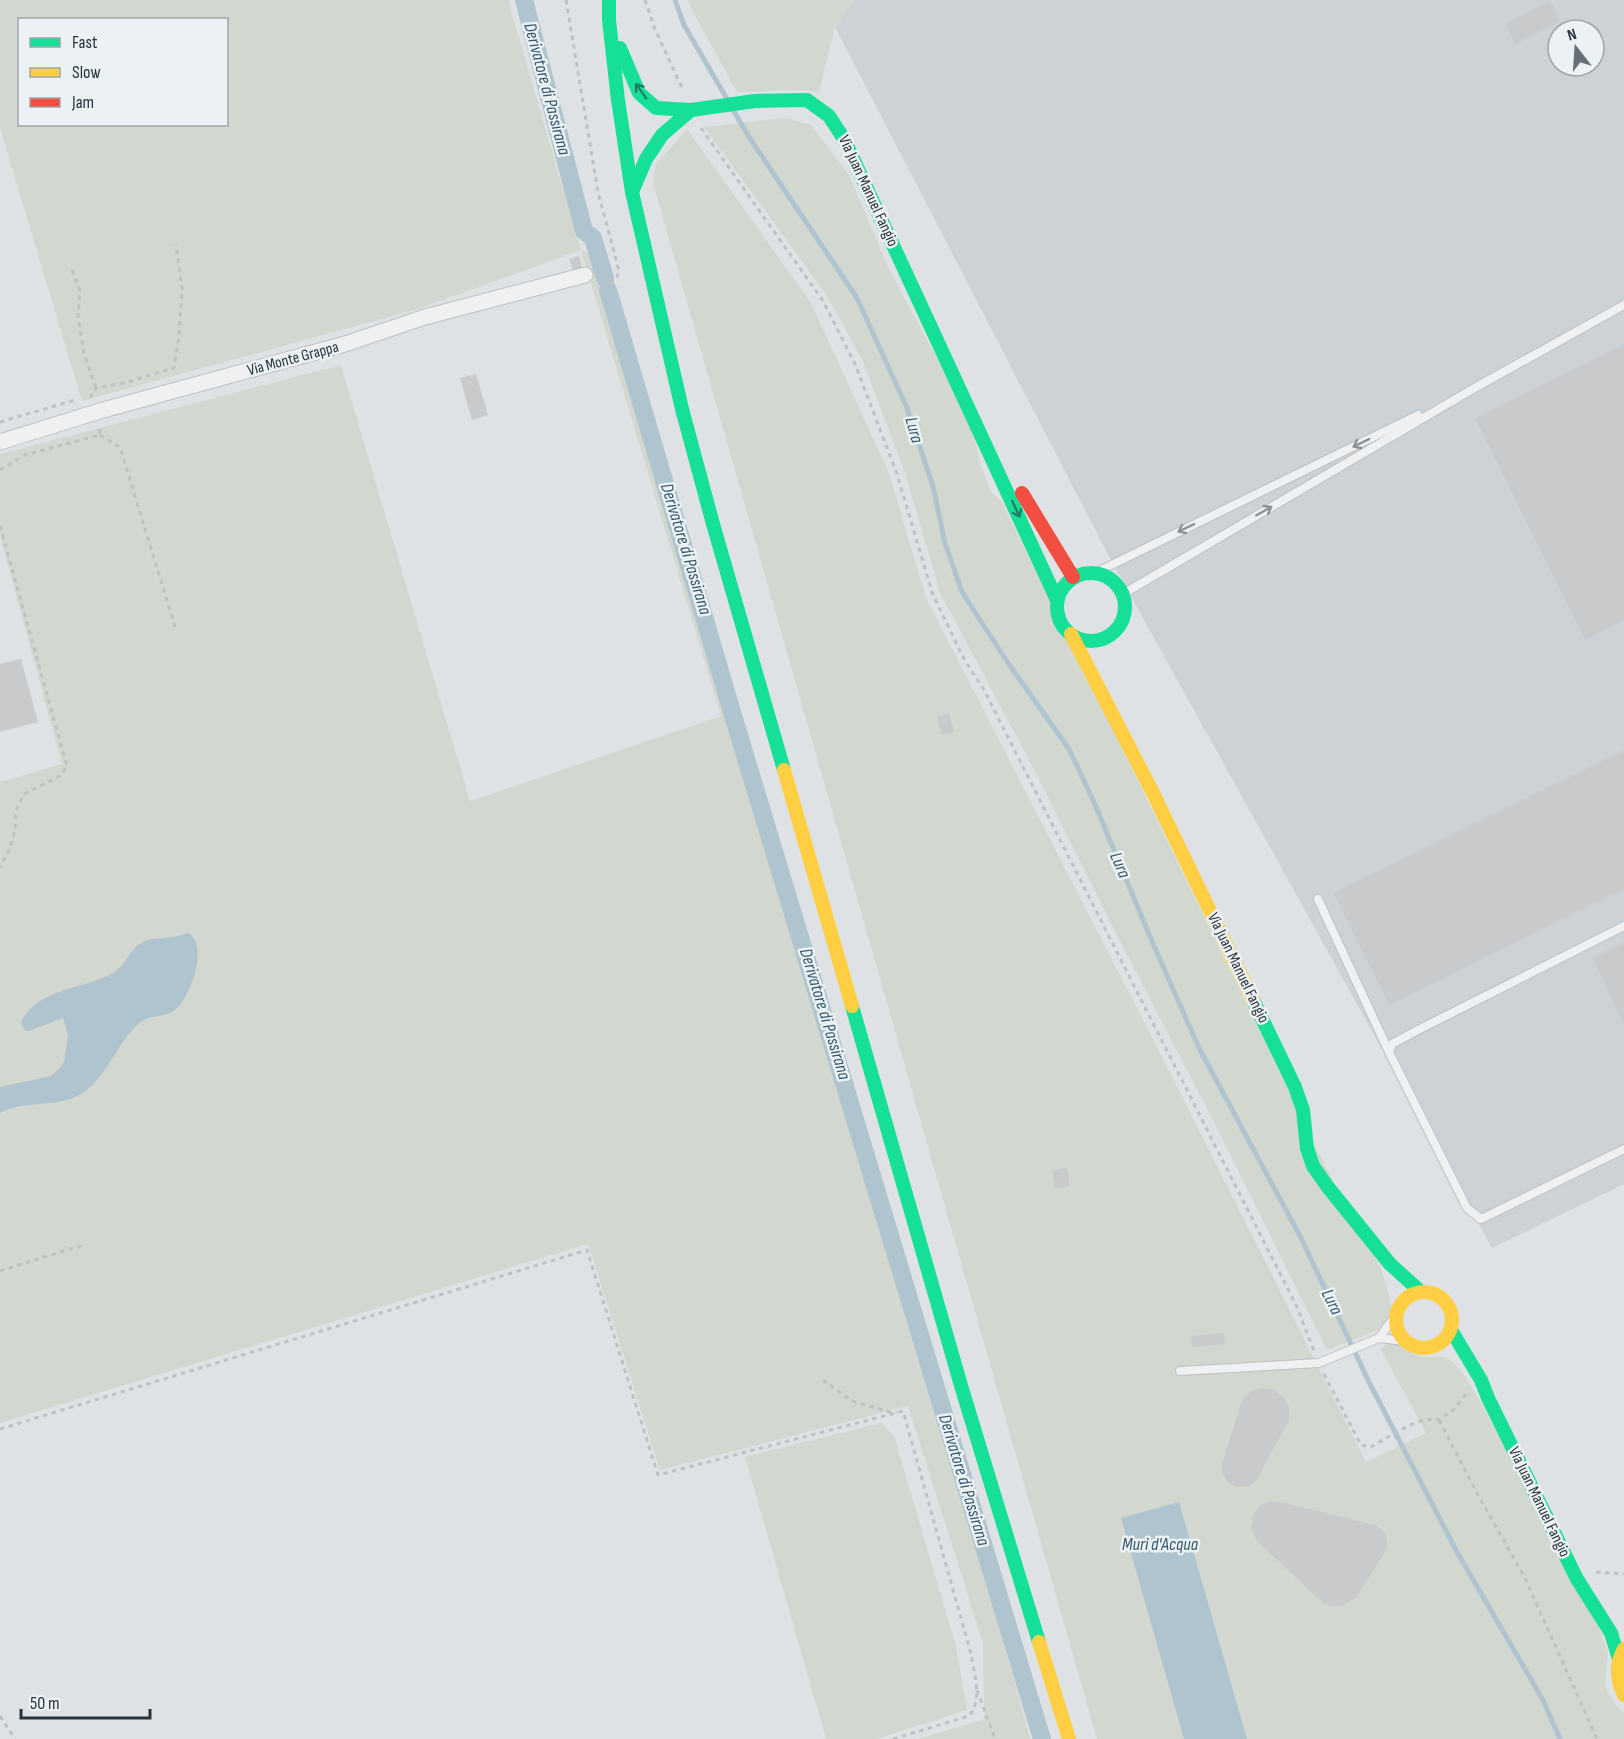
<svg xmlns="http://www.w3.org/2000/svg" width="1624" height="1739" viewBox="0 0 1624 1739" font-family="'Sofia Sans Condensed',sans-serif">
  <rect width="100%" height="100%" fill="#dfe2e4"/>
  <path fill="#cdd2d7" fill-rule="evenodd" d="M854 0H1624V1184L1492 1248 1113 564 835 27ZM1558 30H1594V66H1558Z"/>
  <g fill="#d2d8d0" fill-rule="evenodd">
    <path d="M0 0H508L581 250 596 257C693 593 790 928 889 1263 935 1422 988 1579 1030 1739H918L984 1719 983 1643 908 1406 660 1470 588 1244 0 1423V782L62 764 0 536V454L341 365 470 801 721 716 581 250 415 310 82 401 0 128ZM20 20H226V124H20Z"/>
    <polygon points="688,0 854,0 835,27 819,92 800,90 737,92 692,10"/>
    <polygon points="785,118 811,125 849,175 889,269 972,424 980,464 992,493 1002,502 1288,1089 1296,1112 1381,1268 1393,1310 1386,1325 1376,1331 1327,1350 1215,1124 1118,937 1027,756 940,593 905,473 863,362 828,297 704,127"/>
    <path d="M687 129 811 303 889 473 926 598 1177 1086 1366 1462 1426 1433 1380 1348 1394 1341C1403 1348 1412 1356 1423 1357 1431 1358 1440 1354 1447 1358 1462 1367 1470 1385 1479 1399L1597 1623 1608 1652 1605 1682 1608 1693 1616 1705 1624 1713V1739H1097L653 183 656 164Z"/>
    <polygon points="881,1423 894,1436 956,1646 967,1710 877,1739 826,1739 745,1457"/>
  </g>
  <g fill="#afc4ce">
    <path d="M188 933C210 944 190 999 175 1010 161 1020 148 1012 134 1028 116 1047 105 1078 84 1092 63 1107 36 1101 13 1108 8 1109 4 1111 0 1113V1087L51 1076 59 1069 64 1062 68 1035 63 1018 29 1031H25L21 1022C38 988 80 990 111 974 128 965 128 949 143 942 152 937 161 939 170 937 176 937 182 935 188 933Z"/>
    <polygon points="1179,1502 1247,1739 1184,1739 1121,1518"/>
  </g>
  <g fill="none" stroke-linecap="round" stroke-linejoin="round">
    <g stroke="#afc4ce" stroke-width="5">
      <polyline points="675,0 684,25 727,99"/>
      <polyline points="733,110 751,140 857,298 907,408 933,486 945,543 962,592 1008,663 1069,749 1094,802 1151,939 1199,1048 1301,1238 1369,1382 1457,1552 1543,1700 1560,1739"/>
    </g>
    <g stroke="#afc4ce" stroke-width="18">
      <polyline points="524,0 584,231 593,238 605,278"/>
      <polyline points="608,290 732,712 1042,1739"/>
    </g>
  </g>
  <g fill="#c8cacc">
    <polygon points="1550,1 1561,21 1515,44 1505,24"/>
    <polygon points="579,256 582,268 573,271 569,259"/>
    <polygon points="1624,344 1624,620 1585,640 1475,418"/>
    <polygon points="476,374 488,415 472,420 460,378"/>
    <polygon points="21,659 38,722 0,732 0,664"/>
    <polygon points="949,713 954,732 942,735 937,717"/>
    <polygon points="1624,750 1624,889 1389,1005 1334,893"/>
    <polygon points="1624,942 1624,1024 1592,958"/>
    <polygon points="1067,1168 1070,1186 1055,1188 1052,1170"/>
    <polygon points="1224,1333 1225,1344 1192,1347 1191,1336"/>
    <polygon points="1262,1388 1274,1390 1284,1397 1289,1407 1289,1420 1257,1479 1249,1486 1237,1487 1229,1483 1225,1478 1222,1472 1222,1464 1242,1400 1250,1392"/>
    <polygon points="1271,1501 1280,1502 1375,1525 1383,1530 1387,1539 1387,1549 1356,1598 1348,1603 1341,1606 1332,1606 1323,1603 1257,1541 1251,1528 1253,1515 1261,1505"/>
  </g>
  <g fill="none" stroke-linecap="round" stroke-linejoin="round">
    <g stroke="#bdc0c2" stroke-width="10">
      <g id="lane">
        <polyline points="1095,573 1418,415"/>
        <polyline points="1123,594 1471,390 1624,305"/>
        <polyline points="1318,899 1389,1052"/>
        <polyline points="1624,926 1416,1031 1392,1044 1389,1052 1467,1208 1481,1219 1624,1149"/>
        <polyline points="1379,1338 1405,1341"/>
        <polyline points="1180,1371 1319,1363 1379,1338 1396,1315"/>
      </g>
    </g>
    <g stroke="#bdc0c2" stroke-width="17">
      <polyline id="street" points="0,442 103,410 345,344 425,317 585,275"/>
    </g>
    <g stroke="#bec2c4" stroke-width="3" stroke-dasharray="4.5 4.5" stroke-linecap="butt">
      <polyline points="566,0 598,192 619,271 616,280 597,287"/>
      <polyline points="645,0 654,27 683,90"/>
      <polyline points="701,128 823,301 855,364 897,474 933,595 965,661 983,688 1296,1305 1314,1351"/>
      <polyline points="72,270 80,291 78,316 84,354 96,388"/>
      <polyline points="90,398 96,388 124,383 174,368 179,336 182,289 176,244"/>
      <polyline points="0,422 75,400"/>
      <polyline points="100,435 120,447 176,630"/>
      <polyline points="0,470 25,455 100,435 99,428"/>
      <polyline points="0,526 67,766 60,776 24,794 16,811 15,830 10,848 0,868"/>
      <polyline points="0,1271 86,1244"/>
      <path d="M1324 1374 1361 1445 1371 1447C1389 1437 1419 1415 1439 1420L1453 1410 1466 1394"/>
      <polyline points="823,1380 852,1401 889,1412 897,1412"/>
      <polyline points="1439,1420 1479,1497 1525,1578 1597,1739"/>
      <path d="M0 1429 587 1250 658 1475 903 1411 971 1654C974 1673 983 1700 969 1716L893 1739"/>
      <polyline points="1596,1572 1624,1574"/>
      <polyline points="977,1690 995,1739"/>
      <polyline points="0,1716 15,1739"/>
    </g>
    <use href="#lane" stroke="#eff0f1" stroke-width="8"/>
    <use href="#street" stroke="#eff0f1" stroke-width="15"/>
    <g stroke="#16e098" stroke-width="14">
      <polyline points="609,0 609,20 618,100 632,192 682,409 713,524 784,770"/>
      <polyline points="620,48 639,93 656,108 691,110"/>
      <polyline points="755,101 807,100 829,116 844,139 1057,600"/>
      <polyline points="632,192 646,159 662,135 691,110"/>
      <circle cx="1091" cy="607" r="34"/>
      <polyline points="1253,1000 1295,1087 1303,1110 1307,1148 1313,1166 1327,1186 1390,1264 1421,1292"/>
      <polyline points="852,1006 962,1389 1039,1642"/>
      <polyline points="1451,1330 1481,1380 1488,1398 1577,1579 1611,1633 1619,1659"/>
    </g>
    <g stroke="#ffcf43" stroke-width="14">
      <polyline points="1071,634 1153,793 1253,1000"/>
      <polyline points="784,770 852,1006"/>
      <circle cx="1424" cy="1320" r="28"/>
      <polyline points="1039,1642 1069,1739"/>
      <path d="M1624 1649C1615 1665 1616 1679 1624 1695"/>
    </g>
    <polyline stroke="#f24e42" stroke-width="14" points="1022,493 1073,577"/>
    <polyline stroke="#16e098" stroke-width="14" points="691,110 755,101"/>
  </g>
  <defs><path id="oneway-shaft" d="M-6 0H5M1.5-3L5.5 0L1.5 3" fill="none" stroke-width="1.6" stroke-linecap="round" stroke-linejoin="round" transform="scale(1.5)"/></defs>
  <g stroke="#208165">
    <use href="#oneway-shaft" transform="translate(641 91) rotate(-125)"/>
    <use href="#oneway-shaft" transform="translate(1016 509) rotate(65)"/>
  </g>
  <g stroke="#8c9296">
    <use href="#oneway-shaft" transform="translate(1361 443) rotate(154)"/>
    <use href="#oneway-shaft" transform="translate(1264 511) rotate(-30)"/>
    <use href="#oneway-shaft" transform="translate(1186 528) rotate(154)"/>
  </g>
  <g text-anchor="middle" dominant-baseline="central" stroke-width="5" stroke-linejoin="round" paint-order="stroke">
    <g font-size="16" fill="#28333c" stroke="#ecf1f4">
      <text transform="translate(868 191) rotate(65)">Via Juan Manuel Fangio</text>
      <text transform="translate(293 359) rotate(-15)">Via Monte Grappa</text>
      <text transform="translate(1238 968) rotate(64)">Via Juan Manuel Fangio</text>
      <text transform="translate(1539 1502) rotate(64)">Via Juan Manuel Fangio</text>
    </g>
    <g font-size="18" font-style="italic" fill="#34596d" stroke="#ecf1f4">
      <text transform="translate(547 89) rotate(75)">Derivatore di Passirana</text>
      <text transform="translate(914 430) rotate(74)">Lura</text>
      <text transform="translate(686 549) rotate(73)">Derivatore di Passirana</text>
      <text transform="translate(1120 865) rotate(67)">Lura</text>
      <text transform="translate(825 1014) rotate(73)">Derivatore di Passirana</text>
      <text transform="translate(1332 1302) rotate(64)">Lura</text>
      <text transform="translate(964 1480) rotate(73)">Derivatore di Passirana</text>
      <text x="1160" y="1544">Muri d'Acqua</text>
    </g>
  </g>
  <rect x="18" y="18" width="210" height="108" fill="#ecf1f4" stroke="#9ea5aa" stroke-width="1.5"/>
  <rect x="30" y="38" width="30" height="9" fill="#16e098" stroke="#9ea5aa" stroke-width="1.5"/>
  <text x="72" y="48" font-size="18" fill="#28333c">Fast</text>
  <rect x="30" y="68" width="30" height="9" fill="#ffcf43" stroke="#9ea5aa" stroke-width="1.5"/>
  <text x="72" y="78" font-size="18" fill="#28333c">Slow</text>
  <rect x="30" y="98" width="30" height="9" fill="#f24e42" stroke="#9ea5aa" stroke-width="1.5"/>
  <text x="72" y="108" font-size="18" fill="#28333c">Jam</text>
  <g transform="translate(1576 48) rotate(343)"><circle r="28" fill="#ecf1f4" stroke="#9ea5aa" stroke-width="1.5"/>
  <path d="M0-4.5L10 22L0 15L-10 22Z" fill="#687077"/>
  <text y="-9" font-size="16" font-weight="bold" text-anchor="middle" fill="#28333c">N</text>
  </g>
  <path d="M21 1709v9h129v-9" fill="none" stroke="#28333c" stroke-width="3"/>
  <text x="30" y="1709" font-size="18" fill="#28333c" stroke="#ecf1f4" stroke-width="4.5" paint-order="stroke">50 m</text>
</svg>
